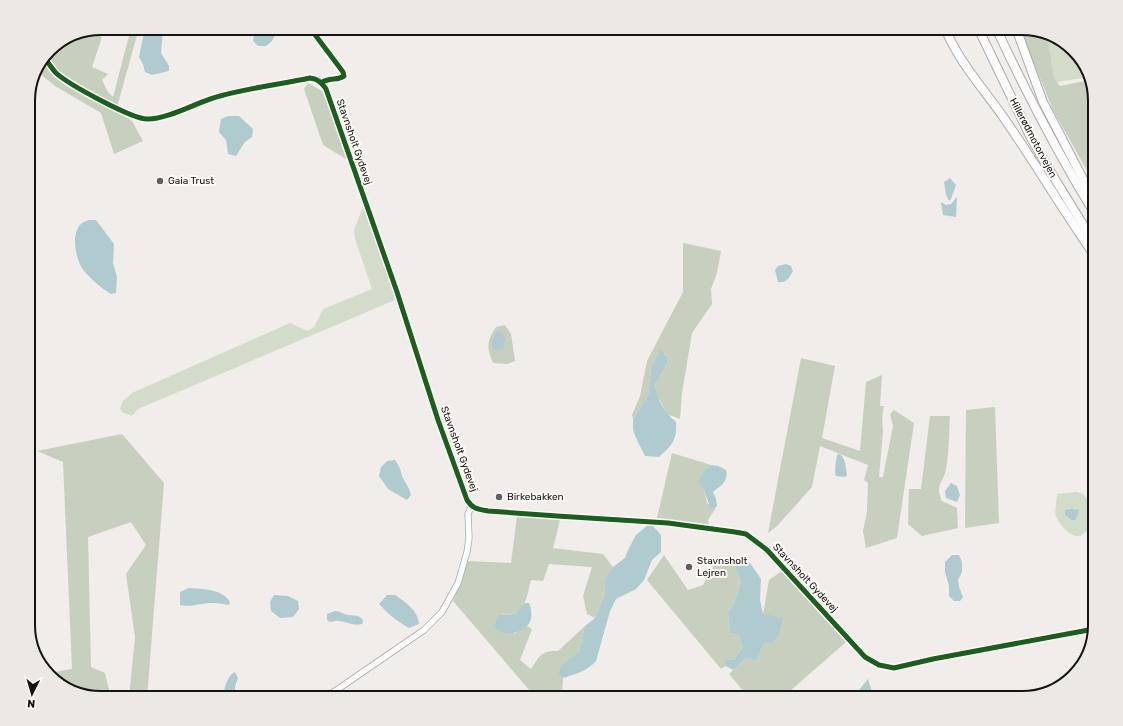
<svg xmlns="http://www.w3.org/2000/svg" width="1123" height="726" viewBox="0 0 1123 726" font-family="Rubik,sans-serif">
  <rect width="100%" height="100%" fill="#f0edeb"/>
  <g fill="#d3dbcb">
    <polygon points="1048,38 1068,46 1085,65 1089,77 1057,82 1054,78"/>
    <polygon points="364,204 390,279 395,300 138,409 132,416 122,412 120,408 123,401 132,393 290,323 308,331 314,327 323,309 372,289 355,239 354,230"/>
    <path d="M1076 492 1083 494 1087 499 1089 528C1087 530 1085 533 1082 535 1073 541 1059 524 1056 516 1054 510 1057 501 1057 494Z"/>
  </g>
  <g fill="#c7cfbe">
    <polygon points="131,28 139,28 117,107 62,75 46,57 49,49 73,33 87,31 102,37 92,67 108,74 102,80 108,92 113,97"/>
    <polygon points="1021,28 1043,34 1048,38 1054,78 1060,86 1090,80 1095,100 1095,185 1053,110 1029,51"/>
    <polygon points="44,61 58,79 79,93 116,111 132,121 143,141 114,154 101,113 55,86 39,73"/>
    <polygon points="308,83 322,91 326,99 346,157 346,159 323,145 304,89"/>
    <polygon points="683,243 721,251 717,273 711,289 712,304 692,333 682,393 680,419 667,414 657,395 655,384 667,364 668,357 664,353 651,369 648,396 633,419 632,415 640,396 647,361 683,292"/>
    <path d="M505 325 511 334 515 361 507 364 493 363C486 347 487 341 496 327Z"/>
    <polygon points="801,358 835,366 822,438 860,451 866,382 882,375 880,406 884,406 882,418 883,431 879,477 883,477 893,426 890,414 894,410 914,423 897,538 866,548 863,531 867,512 868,483 864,480 868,465 820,446 812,487 777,526 768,533"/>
    <polygon points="995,407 999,523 965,528 966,410"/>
    <path d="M930 416H950C949 434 949 452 946 469 944 482 934 484 942 501L957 508 958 528 922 536 908 524 909 489H921Z"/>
    <polygon points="122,434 164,483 147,698 129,698 135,637 126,574 146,545 131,522 88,537 91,667 105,673 111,698 101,698 60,686 49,673 72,669 63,462 37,451"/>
    <polygon points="672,453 711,465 705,469 700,485 704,490 707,503 714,508 717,506 708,520 709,525 657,518"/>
    <path d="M517 516 560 520 553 548 603 554 613 567 605 578V594L595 618 587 614 583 596 592 567 549 564 543 581 531 580C528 590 526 613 512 614 509 615 505 614 502 613L514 634 527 626 532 629 520 660 531 669C539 657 541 650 558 651L585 626 579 652 560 676 563 678 562 694 559 698H536L453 601 468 561 511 563Z"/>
    <polygon points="664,555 688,590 703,585 714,565 735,566 741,582 733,606 728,612 730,633 738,633 743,647 734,660 726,659 726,666 721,669 647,580"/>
    <polygon points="782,571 846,642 782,698 749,698 729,674 746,658 757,661 763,645 765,641 772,643 763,614 769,580"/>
  </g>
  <g fill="#afcbd0">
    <polygon points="145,28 162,28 163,29 161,53 169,66 169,71 152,75 145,72 143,64 139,57"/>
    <polygon points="264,28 279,28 272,41 266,46 258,46 253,41 254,36"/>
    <polygon points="228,116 239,116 253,129 252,137 245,142 236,156 228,154 226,140 219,132 221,119"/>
    <polygon points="950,178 956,185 951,199 949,201 946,195 944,182"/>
    <polygon points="957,197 956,217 943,215 941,202 946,205 951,204"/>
    <path d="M89 220H96L114 244 113 263 117 277 116 293 111 294C101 288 92 280 84 271 76 261 70 234 81 224 83 222 86 221 89 220Z"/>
    <path d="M786 264 791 266 793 271C789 278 787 283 778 282L775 270 778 266Z"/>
    <polygon points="497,331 501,332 505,337 504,348 500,350 493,349 492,341"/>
    <path d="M660 350 668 357 667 364 655 384C657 400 664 412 676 422 677 441 672 445 659 457L645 456 636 438 633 430V419L648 396 651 369Z"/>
    <path d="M839 454 842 456 845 462 847 476 844 477 836 476C834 470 836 462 837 455Z"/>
    <path d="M395 460C400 467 400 469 402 476 405 483 409 486 411 495L407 500 388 489 379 476 381 467 387 461Z"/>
    <path d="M711 465 718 466 726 470C729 482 720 486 713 492L716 499 717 506 714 508 710 507 704 490 700 485 699 480 705 469Z"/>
    <polygon points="951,483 957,486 960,495 957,502 946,498 945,491"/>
    <polygon points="1072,509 1079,510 1078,515 1075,520 1072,520 1065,515 1065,510"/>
    <path d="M648 525H652L661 535V552L652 560 644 580 636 589 616 599 610 611 596 661C587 671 576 674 563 678L560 676 559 673 561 666 579 652 585 626 595 618 605 594V578L613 567 625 558 627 552 636 535Z"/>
    <polygon points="952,555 959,555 962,562 962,572 958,580 959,587 963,597 960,601 954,601 949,596 949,586 945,572 945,562"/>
    <polygon points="750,563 761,579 760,600 763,614 783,618 779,634 772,643 765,642 763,645 757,661 746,658 733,670 726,666 726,659 734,660 743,647 738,633 730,633 728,612 733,606 741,582 735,566"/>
    <path d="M189 588C203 589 222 589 230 602L229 605C220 603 212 602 202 604 194 605 188 607 180 605V592Z"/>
    <polygon points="274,595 288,596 298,601 299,609 293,617 280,618 271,611 270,602"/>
    <path d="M387 595H395C405 602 418 610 419 624L409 628C397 621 388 614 379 604Z"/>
    <path d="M525 603H529C531 607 532 614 531 619 527 633 507 637 496 630L495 625 497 617C505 612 505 616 513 614 518 613 521 607 525 603Z"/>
    <path d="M335 611C340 611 343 614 348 615 354 616 358 614 363 620L362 624C352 626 348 622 339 621 336 620 333 622 330 622L327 620V614Z"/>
    <path d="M235 672 238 678 235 686V691L233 694H227L224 691C226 684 228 675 235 672Z"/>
    <polygon points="868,679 874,698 860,698 859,690"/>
  </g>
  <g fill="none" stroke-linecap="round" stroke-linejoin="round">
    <g stroke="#adabaa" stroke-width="7">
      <g id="minor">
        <path d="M45 59C49 63 52 69 56 73 68 84 133 120 148 119 169 119 199 101 220 96 249 88 281 84 310 78 318 79 321 82 326 89L397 292 438 420 467 500C473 509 477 509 488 511L557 516 668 523 735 532 746 534 767 550 865 657 879 665 894 668 933 659 1094 629"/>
        <polyline points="325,698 424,630 442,612 458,583 467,552 469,538 468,514 471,507"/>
      </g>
    </g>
    <g stroke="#adabaa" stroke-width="10">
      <g id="highway">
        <path d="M945 28C959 63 985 90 1006 121 1037 166 1064 212 1095 256"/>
        <polyline points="978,28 1031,138 1056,181 1095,244"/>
        <path d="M996 28C1026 92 1058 154 1095 214"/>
        <polyline points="1016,28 1043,102 1095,202"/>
      </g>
    </g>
    <use href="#minor" stroke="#fdfcfc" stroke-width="5.5"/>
    <use href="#highway" stroke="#fdfcfc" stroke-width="8"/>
    <g stroke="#fffbf6" stroke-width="8">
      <g id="cycleway">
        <path d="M310 28 343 72 344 76C338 81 329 77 321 83"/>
        <path d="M45 59C49 63 52 69 56 73 68 84 133 120 148 119 169 119 199 101 220 96 249 88 281 84 310 78 318 79 321 82 326 89L397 292 438 420 467 500C473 509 477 509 488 511L557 516 668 523 735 532 746 534 767 550 865 657 879 665 894 668 933 659 1094 629"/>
      </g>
    </g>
    <use href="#cycleway" stroke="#1b5e20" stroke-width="5"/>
  </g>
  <g fill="#62605f" stroke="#fffbf6" stroke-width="1.5">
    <circle cx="160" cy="181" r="4"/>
    <circle cx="499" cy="497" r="4"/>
    <circle cx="689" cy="567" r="4"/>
  </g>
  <g text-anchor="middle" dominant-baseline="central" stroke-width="4" stroke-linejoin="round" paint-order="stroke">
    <g font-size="10" fill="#151413" stroke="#fffbf6">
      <text transform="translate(1033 138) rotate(62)">Hillerødmotorvejen</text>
      <text transform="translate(354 142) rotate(71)">Stavnsholt Gydevej</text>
      <text transform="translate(459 449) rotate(70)">Stavnsholt Gydevej</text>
      <text transform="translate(805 578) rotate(47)">Stavnsholt Gydevej</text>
    </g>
    <g font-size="10" fill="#151413" stroke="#fffbf6" text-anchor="start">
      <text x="168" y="181">Gaia Trust</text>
      <text x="507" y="497">Birkebakken</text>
      <text x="697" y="561">Stavnsholt<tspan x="697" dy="12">Lejren</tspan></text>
    </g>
  </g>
  <path d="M0 0H1123V726H0ZM101 35H1022A66 66 0 0 1 1088 101V625A66 66 0 0 1 1022 691H101A66 66 0 0 1 35 625V101A66 66 0 0 1 101 35Z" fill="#ece9e4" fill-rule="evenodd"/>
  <path fill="none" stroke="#151413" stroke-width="2" d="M101 35H1022A66 66 0 0 1 1088 101V625A66 66 0 0 1 1022 691H101A66 66 0 0 1 35 625V101A66 66 0 0 1 101 35Z"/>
  <g transform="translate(32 694) rotate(185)" stroke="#fffbf6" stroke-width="3" paint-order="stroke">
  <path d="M0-3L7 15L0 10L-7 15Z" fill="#151413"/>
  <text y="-6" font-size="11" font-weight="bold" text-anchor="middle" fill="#151413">N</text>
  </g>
</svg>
